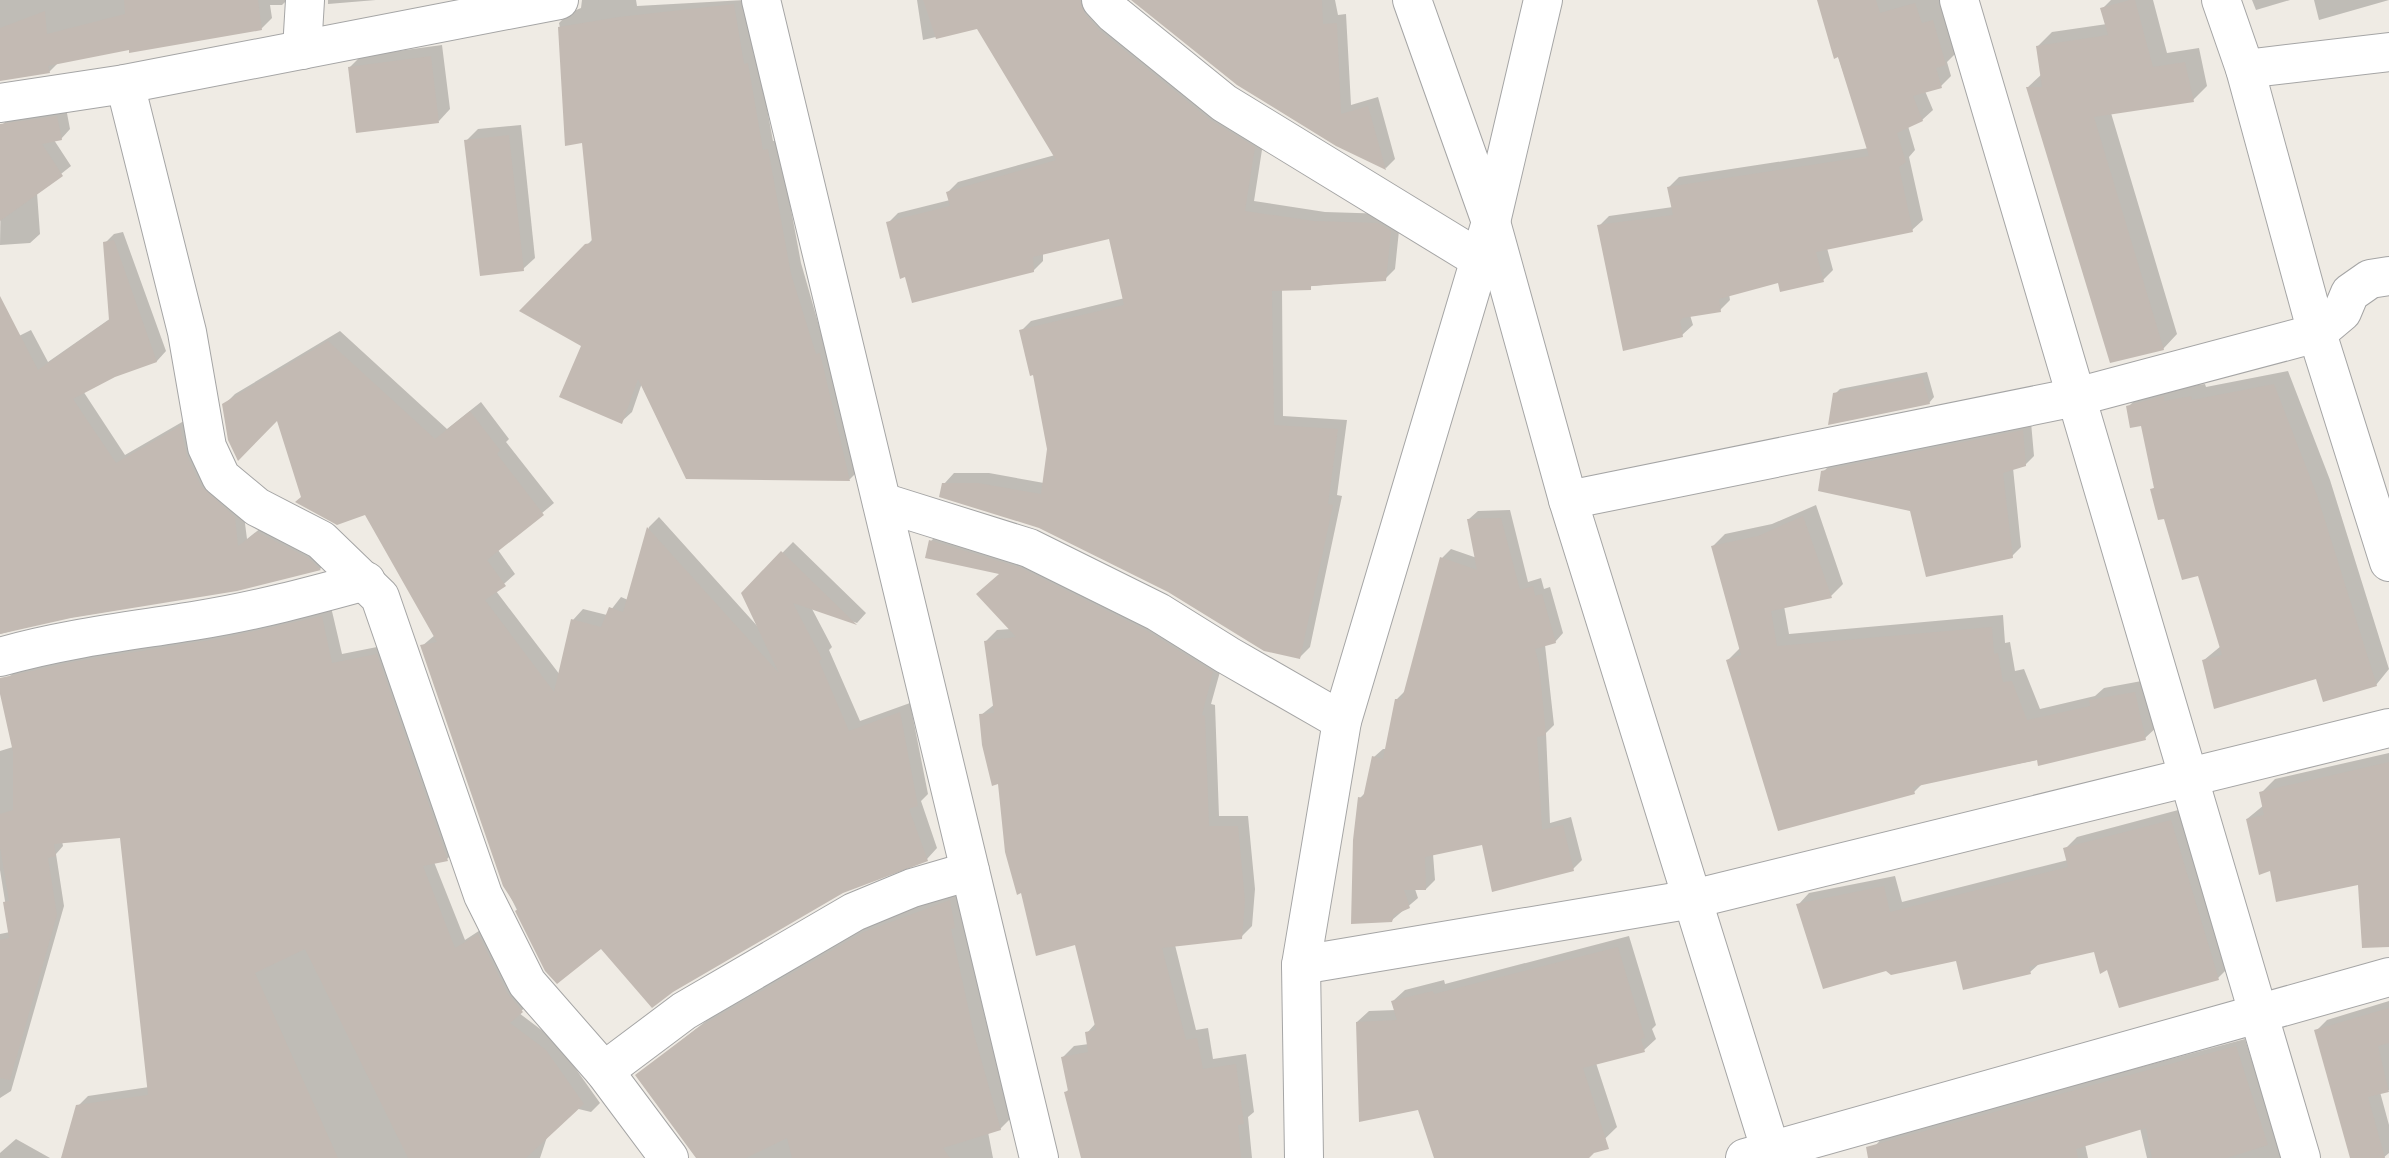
<svg xmlns="http://www.w3.org/2000/svg" width="2389" height="1158" viewBox="0 0 2389 1158" font-family="Montserrat,sans-serif">
  <rect width="100%" height="100%" fill="#efebe4"/>
  <g fill="#0003">
    <polygon points="0,0 287,0 282,5 270,5 272,18 262,28 130,47 59,62 49,72 0,79"/>
    <polygon points="328,0 376,0 328,4"/>
    <polygon points="582,0 636,0 637,6 745,0 754,55 757,54 773,141 778,140 801,263 860,469 850,479 687,477 642,383 632,412 621,422 583,346 522,310 593,239 584,141 559,23 569,13 581,8"/>
    <polygon points="917,0 1094,0 1264,137 1254,201 1325,212 1389,214 1400,221 1395,269 1385,279 1282,289 1283,416 1347,420 1337,495 1342,496 1310,647 1300,657 1039,527 944,484 954,473 989,473 1044,483 1049,449 1034,373 1021,331 1031,321 1125,298 1111,237 1043,253 1043,261 1033,271 888,223 898,213 950,200 948,192 958,182 1055,155 978,27 923,40"/>
    <polygon points="1136,0 1335,0 1338,15 1346,14 1351,105 1378,97 1395,159 1386,168 1337,144"/>
    <polygon points="1819,0 1940,0 1956,53 1947,62 1951,76 1941,86 1925,91 1933,110 1922,120 1908,126 1915,150 1909,157 1923,220 1912,230 1827,248 1833,270 1823,280 1780,281 1729,294 1730,300 1720,310 1690,315 1693,325 1682,335 1599,226 1609,216 1673,207 1669,187 1679,177 1869,148"/>
    <polygon points="2111,0 2153,0 2167,53 2199,48 2207,86 2193,100 2111,113 2177,334 2163,349 2028,87 2042,74 2038,46 2052,32 2107,24 2102,9"/>
    <polygon points="2252,0 2290,0 2256,10"/>
    <polygon points="2314,0 2389,0 2319,20"/>
    <polygon points="442,45 450,109 439,121 350,67 361,56"/>
    <polygon points="66,108 70,129 61,139 54,140 71,166 37,193 40,234 30,243 0,245 2,125 11,116"/>
    <polygon points="521,125 535,258 523,269 466,141 478,129"/>
    <polygon points="123,232 166,351 157,361 114,375 83,391 125,455 189,418 243,508 247,539 267,523 329,560 320,569 216,593 44,622 0,634 0,322 7,342 31,330 48,362 111,318 105,243 114,234"/>
    <polygon points="340,331 447,429 481,402 509,439 506,442 554,503 498,550 515,574 496,591 560,675 573,620 583,609 607,615 621,597 628,600 649,527 659,517 759,628 743,593 793,542 866,613 857,623 811,607 832,647 829,650 860,721 910,703 928,794 921,801 937,848 927,859 842,891 672,991 601,946 547,970 505,886 422,646 435,635 366,513 303,496 278,418 224,405 235,394"/>
    <polygon points="2288,371 2330,480 2389,669 2376,685 2204,660 2221,646 2199,574 2152,490 2156,486 2143,424 2128,407 2142,393 2205,384 2206,387"/>
    <polygon points="1927,372 1934,397 1929,403 1835,394 1840,389"/>
    <polygon points="2031,422 2034,456 2025,465 2013,468 2021,547 2012,556 1823,472 1832,463"/>
    <polygon points="1816,505 1843,584 1831,596 1784,606 1789,634 2003,615 2005,643 2010,642 2015,671 2024,669 2040,709 2095,696 2104,688 2147,680 2158,726 2145,738 1923,783 1914,792 1728,660 1741,647 1713,546 1725,534 1772,524"/>
    <polygon points="1510,510 1528,582 1541,578 1544,589 1550,587 1563,633 1555,642 1545,645 1554,725 1546,733 1550,823 1571,817 1582,860 1573,869 1484,843 1433,854 1435,880 1426,889 1415,889 1418,898 1392,920 1360,798 1366,792 1374,757 1383,749 1387,749 1396,700 1405,691 1442,558 1451,549 1477,558 1469,519 1478,511"/>
    <polygon points="942,530 1032,558 1223,661 1211,704 1215,705 1219,816 1248,816 1255,889 1252,926 1241,937 1175,945 1196,1030 1208,1028 1213,1059 1246,1054 1254,1112 1248,1117 1252,1158 1082,1158 1066,1092 1069,1089 1063,1057 1074,1046 1089,1044 1087,1033 1096,1023 1076,943 1000,782 981,715 995,704 986,641 997,630 1011,629 1002,572 931,541"/>
    <polygon points="331,607 342,654 387,645 457,849 447,859 434,862 465,940 488,925 532,1001 519,1013 556,1041 600,1103 591,1112 558,1104 540,1158 63,1158 78,1106 88,1096 149,1087 121,836 62,841 63,846 56,854 64,906 11,1091 0,1098 0,934 10,932 0,870 0,751 13,747 8,678 18,668"/>
    <polygon points="2389,753 2389,911 2360,882 2271,869 2260,873 2247,819 2264,805 2261,793 2275,779"/>
    <polygon points="2182,809 2230,966 2218,978 2108,968 2095,950 2040,963 2030,972 1957,959 1798,905 1809,893 1895,876 1902,902 2068,860 2065,849 2077,837"/>
    <polygon points="962,889 963,918 986,1021 1013,1116 1000,1129 988,1132 993,1158 698,1158 637,1076 711,1017 878,920"/>
    <polygon points="1629,936 1656,1025 1652,1029 1656,1039 1644,1050 1596,1063 1617,1127 1585,1158 1436,1158 1419,1108 1357,1022 1369,1011 1396,1010 1393,1001 1405,990 1444,980 1445,984"/>
    <polygon points="2389,1001 2389,1090 2380,1092 2389,1125 2389,1153 2383,1158 2352,1158 2316,1031 2327,1020"/>
    <polygon points="2245,1039 2283,1158 2147,1158 2140,1128 2085,1144 2088,1158 1879,1158 1876,1145 1884,1136"/>
    <polygon points="16,1139 50,1158 0,1158 0,1153"/>
  </g>
  <g fill="#c3bab3">
    <polygon points="124,0 258,0 262,30 129,53 129,50 48,66 50,73 0,81 0,28 45,11 47,34 125,14"/>
    <polygon points="923,0 1080,0 1085,14 1100,31 1210,120 1255,147 1245,211 1314,221 1378,223 1391,231 1386,281 1311,286 1311,290 1272,291 1274,425 1338,429 1328,504 1333,505 1300,659 1264,651 1168,592 1039,528 939,497 942,483 978,483 1041,494 1047,449 1033,375 1030,376 1019,330 1124,305 1109,239 1033,257 1034,272 912,303 905,277 900,279 886,222 950,206 946,192 1056,160 977,29 936,39"/>
    <polygon points="1131,0 1322,0 1323,24 1337,23 1341,114 1368,106 1386,170 1336,146 1237,85"/>
    <polygon points="1817,0 1876,0 1880,13 1915,3 1922,23 1933,20 1946,65 1936,68 1942,88 1913,96 1923,121 1897,133 1906,162 1899,167 1913,232 1816,252 1824,282 1780,292 1778,283 1719,299 1721,312 1683,318 1680,321 1683,337 1623,351 1597,225 1673,215 1667,187 1869,156 1838,57 1834,59"/>
    <polygon points="2130,0 2135,0 2153,67 2185,62 2194,102 2094,117 2164,350 2110,363 2026,87 2042,87 2036,46 2108,35 2100,8"/>
    <polygon points="734,4 744,64 748,63 763,150 768,149 791,274 816,354 820,353 850,481 686,479 638,379 622,424 559,397 581,346 519,311 585,244 592,243 582,143 565,146 558,27 619,17"/>
    <polygon points="431,56 439,123 356,133 348,67"/>
    <polygon points="57,116 62,140 42,144 63,176 0,221 0,124"/>
    <polygon points="509,135 524,271 480,276 464,140"/>
    <polygon points="114,240 157,362 115,377 73,399 116,463 180,426 187,456 201,486 235,517 238,546 257,532 308,558 321,570 237,591 71,618 0,634 0,296 38,370 109,320 103,242"/>
    <polygon points="328,341 435,439 470,411 500,450 497,454 544,515 487,560 506,586 485,600 554,692 571,619 601,627 609,607 623,612 647,527 779,673 741,593 781,551 857,625 793,603 822,659 819,661 849,731 900,712 918,806 909,809 928,861 843,893 673,992 652,1008 601,949 557,984 545,971 515,911 518,909 503,886 420,645 437,642 365,515 337,525 295,502 301,497 277,421 238,461 228,440 222,404"/>
    <polygon points="1922,377 1930,404 1828,425 1833,393"/>
    <polygon points="2274,384 2317,495 2377,686 2323,702 2316,679 2214,709 2202,660 2222,655 2198,576 2182,580 2164,519 2158,520 2150,489 2154,488 2141,426 2130,428 2126,406 2164,396 2164,401 2191,396 2192,400"/>
    <polygon points="2023,430 2026,466 2003,473 2013,558 1926,577 1910,511 1818,491 1821,471"/>
    <polygon points="1803,516 1832,598 1771,611 1777,646 1992,627 1994,654 1998,653 2003,682 2012,681 2027,720 2090,706 2089,700 2135,692 2146,740 2038,766 2037,760 1913,787 1915,794 1778,831 1726,660 1741,655 1711,546 1758,536"/>
    <polygon points="1501,518 1520,590 1533,586 1535,596 1542,594 1556,643 1535,649 1539,664 1546,735 1537,737 1542,830 1563,825 1574,871 1492,892 1482,845 1425,857 1426,890 1404,890 1410,908 1394,915 1392,922 1351,924 1353,840 1358,797 1363,798 1372,756 1383,759 1395,699 1402,699 1440,557 1477,570 1467,519"/>
    <polygon points="929,540 1021,568 1147,631 1213,672 1202,715 1205,716 1209,826 1238,826 1245,901 1242,939 1162,948 1186,1040 1197,1038 1203,1069 1236,1064 1244,1124 1238,1125 1241,1158 1081,1158 1064,1092 1068,1091 1061,1057 1088,1052 1085,1032 1096,1030 1075,945 1036,956 1021,893 1017,895 1005,852 998,784 992,786 982,745 979,714 994,713 984,641 1016,637 976,594 999,574 925,558"/>
    <polygon points="322,616 332,663 377,654 448,861 423,866 455,948 478,934 507,993 523,1012 510,1023 546,1050 584,1104 526,1158 408,1158 305,949 255,973 338,1158 61,1158 76,1105 148,1095 120,838 54,844 56,856 48,858 57,915 10,1080 0,1078 0,940 9,938 3,902 9,901 0,847 0,814 13,810 13,752 0,694 0,678 78,661 224,638"/>
    <polygon points="2389,762 2389,947 2362,948 2358,885 2276,902 2270,871 2259,875 2246,819 2264,815 2259,792"/>
    <polygon points="2171,820 2219,980 2119,1008 2107,970 2100,974 2094,952 2029,967 2031,974 1963,990 1956,961 1891,975 1886,971 1823,989 1796,904 1884,886 1890,912 2068,867 2063,848"/>
    <polygon points="950,900 955,928 951,929 974,1034 1001,1130 943,1148 950,1158 792,1158 787,1138 746,1158 696,1158 635,1075 696,1029 864,932"/>
    <polygon points="1618,947 1645,1038 1641,1039 1645,1052 1583,1068 1609,1149 1594,1153 1589,1158 1434,1158 1418,1110 1359,1122 1356,1022 1397,1020 1391,1001 1433,991 1434,994"/>
    <polygon points="2389,1008 2389,1043 2378,1046 2389,1092 2368,1097 2385,1158 2350,1158 2314,1030"/>
    <polygon points="2236,1046 2268,1145 2227,1158 2152,1158 2146,1128 2076,1149 2078,1158 1868,1158 1866,1147"/>
  </g>
  <g fill="none" stroke-linecap="round" stroke-linejoin="round">
    <g stroke="#a5a5a5" stroke-width="40">
      <g id="minor">
        <polyline points="761,0 1039,1158"/>
        <polyline points="1101,0 1114,14 1224,103 1479,259"/>
        <polyline points="1412,0 1491,222 1568,500 1773,1158"/>
        <polyline points="1959,0 2301,1158"/>
        <polyline points="2221,0 2245,69 2317,333 2389,562"/>
        <polyline points="302,50 305,0"/>
        <polyline points="2245,69 2389,52"/>
        <polyline points="125,84 187,332 207,447 221,477 257,507 321,540 380,597 483,895 527,983 604,1071 669,1158"/>
        <polyline points="0,103 125,84 559,0"/>
        <polyline points="1568,500 2076,397 2317,333 2342,312 2350,293 2370,279 2389,276"/>
        <polyline points="882,502 1029,548 1158,612 1227,655 1342,721"/>
        <path d="M0 657C66 638 132 631 199 620 256 611 311 596 366 581"/>
        <polyline points="1301,965 1693,899 2389,728"/>
        <polyline points="604,1071 684,1011 854,912 912,888 970,871"/>
        <polyline points="1304,1158 1301,965 1342,721 1491,222 1543,0"/>
        <polyline points="1745,1158 2389,977"/>
      </g>
    </g>
    <use href="#minor" stroke="#fff" stroke-width="38"/>
  </g>
</svg>
